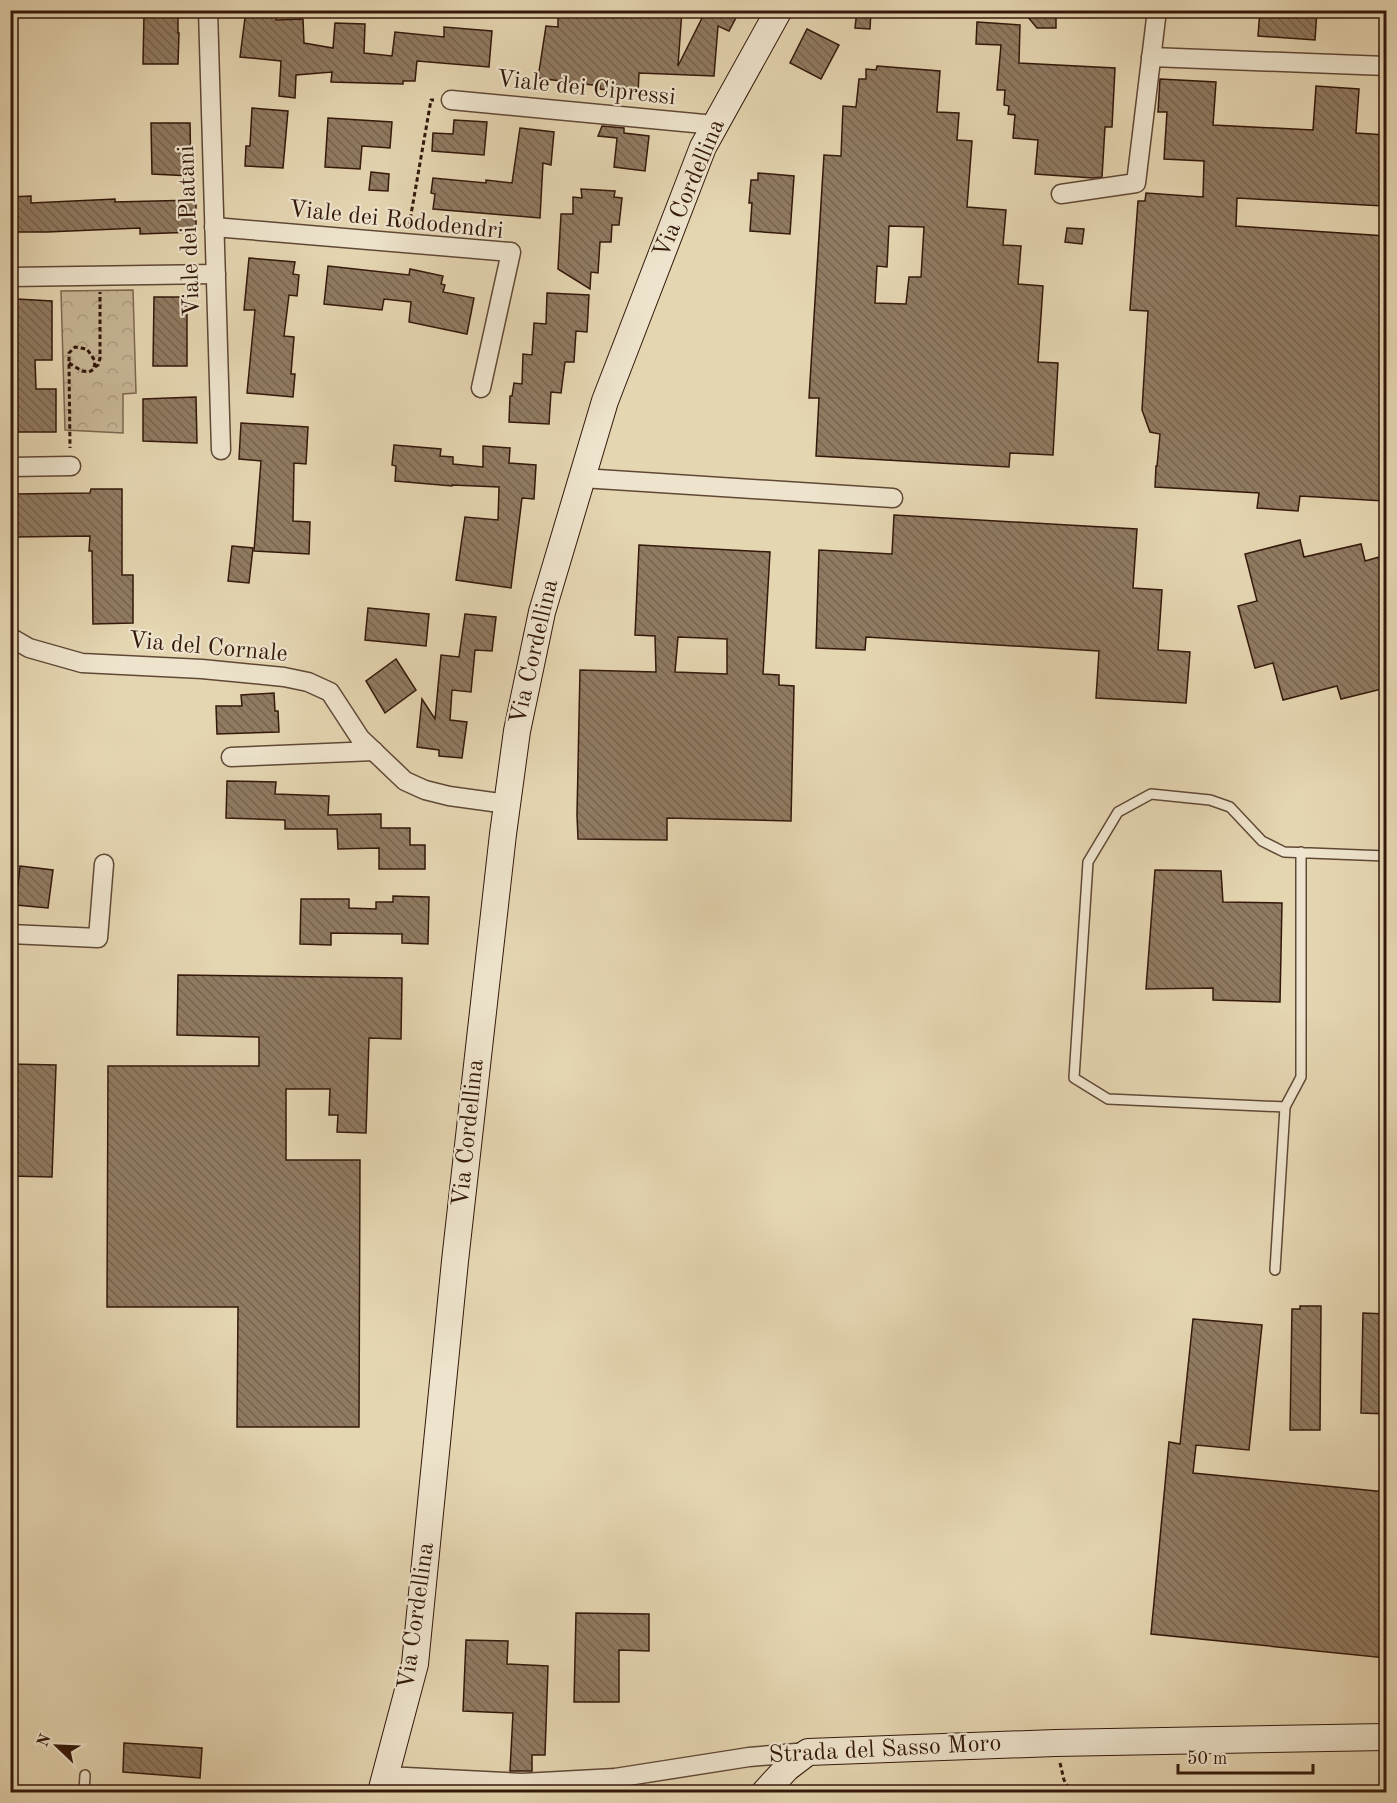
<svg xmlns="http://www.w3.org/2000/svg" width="1397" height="1803" viewBox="0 0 1397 1803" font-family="'Old Standard TT',serif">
  <defs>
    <pattern id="park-crowns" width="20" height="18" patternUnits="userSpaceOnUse" patternTransform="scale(1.5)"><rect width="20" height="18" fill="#c7b696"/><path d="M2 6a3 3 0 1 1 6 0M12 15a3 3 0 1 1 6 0" fill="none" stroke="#ac9c80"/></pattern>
    <pattern id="building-back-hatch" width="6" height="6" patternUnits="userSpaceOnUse" patternTransform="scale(1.5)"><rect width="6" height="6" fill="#907b62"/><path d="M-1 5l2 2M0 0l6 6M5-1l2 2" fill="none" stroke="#76644f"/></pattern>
  </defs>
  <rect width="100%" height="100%" fill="#e5d6b2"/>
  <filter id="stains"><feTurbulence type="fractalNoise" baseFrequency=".00333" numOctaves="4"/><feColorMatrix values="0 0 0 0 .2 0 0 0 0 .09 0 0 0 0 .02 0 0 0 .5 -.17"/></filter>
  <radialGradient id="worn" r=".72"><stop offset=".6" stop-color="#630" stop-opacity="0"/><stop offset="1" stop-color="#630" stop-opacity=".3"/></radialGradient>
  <polygon fill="url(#park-crowns)" stroke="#7e6750" stroke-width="1.5" points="133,290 136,393 123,394 123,433 65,430 61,291"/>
  <g fill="url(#building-back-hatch)" stroke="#34180b" stroke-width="1.5" fill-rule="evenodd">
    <polygon points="246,10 277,10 276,20 303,19 304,43 333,48 335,23 365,24 364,53 392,56 395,32 444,37 444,27 492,31 489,67 417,61 415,81 403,81 403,84 331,82 332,72 296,75 295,98 279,96 281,61 240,57"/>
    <polygon points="558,10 682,10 678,66 702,18 687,10 740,10 729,31 718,26 714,76 639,73 638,94 600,89 600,86 538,78 546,26 558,27"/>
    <polygon points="857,10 871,10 870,29 855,28"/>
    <polygon points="1022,10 1056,10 1056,28 1037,28"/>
    <polygon points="1260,10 1317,10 1315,40 1258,36"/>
    <polygon points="144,13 178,14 178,33 179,33 178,64 143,64"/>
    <polygon points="977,22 1020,25 1019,63 1115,68 1112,127 1105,127 1102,177 1093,178 1035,174 1038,140 1013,138 1015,115 1008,114 1009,106 1004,105 1005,90 997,90 1001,45 976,44"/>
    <polygon points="807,29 839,45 821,79 790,63"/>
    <path d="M877 66 940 71 937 112 959 113 957 140 972 141 967 207 1006 210 1003 245 1021 246 1018 284 1043 286 1038 362 1058 363 1053 455 1010 453 1009 467 816 456 819 398H809L824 155 841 156 843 106 856 107 859 79H866V69L876 70ZM889 226 924 227 921 277H909L906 304 875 303 877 266 887 267Z"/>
    <polygon points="1160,79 1216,82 1213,125 1313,130 1316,86 1359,89 1356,133 1386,135 1383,206 1237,198 1236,226 1386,236 1386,453 1384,501 1300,496 1298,511 1257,508 1259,493 1155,487 1156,466 1157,466 1160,434 1150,432 1142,410 1148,311 1130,310 1138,201 1145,201 1146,193 1203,197 1204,161 1164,159 1167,112 1158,112"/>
    <polygon points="252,108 288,111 283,168 245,166 246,146 250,146"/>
    <polygon points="328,118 392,122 390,148 362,146 360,169 325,167"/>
    <polygon points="454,120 487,122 484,155 432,151 433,133 453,134"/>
    <polygon points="151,123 190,123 191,176 152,174"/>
    <polygon points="602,126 624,128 624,133 649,136 645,171 614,167 617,138 598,136"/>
    <polygon points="520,128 554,132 551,165 543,163 540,218 433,209 435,194 431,193 433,178 486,183 486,180 512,183"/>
    <polygon points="371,172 389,174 388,191 369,190"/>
    <polygon points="758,173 794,176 790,234 750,231 752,203 749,203 751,180 758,180"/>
    <polygon points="581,189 615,191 614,197 622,198 619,225 612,225 611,242 600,242 598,273 591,272 590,289 558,269 561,214 573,214 573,197 582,198"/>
    <polygon points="31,196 31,203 115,199 115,202 196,200 196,232 140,234 140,228 47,232 10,232 10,197"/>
    <polygon points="1067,228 1084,229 1082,244 1065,242"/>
    <polygon points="249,258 295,262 293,274 299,275 297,296 289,295 284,336 294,337 291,374 295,374 293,397 247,393 255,310 244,310"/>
    <polygon points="328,266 409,275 410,269 443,276 441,284 445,285 443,292 474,298 467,334 409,322 411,302 384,299 382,310 324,304"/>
    <polygon points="547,293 589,295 587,332 576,331 574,362 565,362 561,393 551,392 549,424 509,422 510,396 512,396 514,383 522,384 523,354 532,355 534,323 546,324"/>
    <polygon points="154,297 187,297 187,366 153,366"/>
    <polygon points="17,299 52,301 52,360 35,360 36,389 56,389 56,432 18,432 17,420 10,420 10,322 16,322"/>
    <polygon points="196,397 197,443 143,441 143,399"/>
    <polygon points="241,423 308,427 306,464 294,463 293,521 310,522 309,554 254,551 261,461 239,459"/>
    <polygon points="394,445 441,449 440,456 453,457 453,464 483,467 483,446 510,448 509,463 536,465 534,499 522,498 511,588 456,580 465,517 498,520 499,487 452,485 452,486 395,481 396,466 392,465"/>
    <polygon points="91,489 122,489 122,575 133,575 133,623 93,624 92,551 89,551 90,536 14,537 14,494 90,493"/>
    <polygon points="894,515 1137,529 1133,588 1162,590 1158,650 1190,652 1186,703 1096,698 1099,651 866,637 865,650 816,648 819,550 892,554"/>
    <polygon points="1300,540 1304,557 1361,544 1365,561 1386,555 1386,688 1341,699 1337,686 1283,700 1273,663 1255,668 1238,606 1257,601 1245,554"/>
    <path d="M639 545 770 552 763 674 779 675V685L794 686 791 821 667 818V840L578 839 577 815 580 670 656 672 655 636 635 635ZM678 637 727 639V674L675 672Z"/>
    <polygon points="232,546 253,548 249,583 228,581"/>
    <polygon points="368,608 429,614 426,646 365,640"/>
    <polygon points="465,614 496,617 492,651 475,650 471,692 452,690 450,720 467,722 462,758 439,756 439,750 417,747 422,699 435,719 441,655 459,657"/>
    <polygon points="396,659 416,690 385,713 366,681"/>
    <polygon points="274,693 275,711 278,711 279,732 217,734 216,706 242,706 241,695"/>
    <polygon points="227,781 276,782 275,794 329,796 328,815 381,814 381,828 410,828 410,845 425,845 425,869 379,869 379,848 338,849 337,829 285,829 285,820 226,818"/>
    <polygon points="20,866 53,870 48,908 16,905"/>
    <polygon points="1155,870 1221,871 1223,902 1282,903 1280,1002 1213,1000 1213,988 1146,989"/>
    <polygon points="393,896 429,897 428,944 402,943 402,934 331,933 331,945 300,944 301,899 349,899 349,908 376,909 376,902 393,902"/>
    <polygon points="178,975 402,978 401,1039 369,1038 366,1133 337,1132 338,1115 329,1115 330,1089 286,1089 286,1160 360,1160 359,1427 237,1427 238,1307 107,1307 108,1066 259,1066 259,1037 177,1035"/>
    <polygon points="10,1064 56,1065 52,1177 10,1176"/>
    <polygon points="1300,1306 1321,1306 1320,1430 1290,1430 1292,1309 1300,1309"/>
    <polygon points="1363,1313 1386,1314 1386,1414 1361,1413"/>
    <polygon points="1193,1319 1262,1325 1249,1450 1196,1445 1193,1473 1386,1492 1386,1658 1151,1634 1169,1442 1180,1444"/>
    <polygon points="576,1613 649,1614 649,1651 619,1650 619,1702 574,1702"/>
    <polygon points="466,1640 508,1641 507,1664 548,1666 545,1755 532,1755 532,1771 510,1771 513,1713 463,1711"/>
    <polygon points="124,1743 202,1748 200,1778 123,1772"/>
  </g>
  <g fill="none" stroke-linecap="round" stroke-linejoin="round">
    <g stroke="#604835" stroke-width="12">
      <g id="lane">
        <polyline points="1301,852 1301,1077 1285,1107 1108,1099 1074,1078 1088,862 1118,812 1151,794 1210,800 1230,807 1262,841 1284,852 1386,856"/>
        <polyline points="1275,1270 1285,1107"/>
        <polyline points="84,1792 85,1775"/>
      </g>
    </g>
    <g stroke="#604835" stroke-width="21">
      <g id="street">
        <polyline points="208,10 221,450"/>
        <polyline points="1151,57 1386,66"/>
        <polyline points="451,100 715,125"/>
        <polyline points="1061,194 1136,183 1157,10"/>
        <polyline points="214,227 511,252 481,388"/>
        <polyline points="10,277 216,274"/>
        <polyline points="10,467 71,466"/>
        <polyline points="582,478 893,498"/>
        <polyline points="10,637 29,648 82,663 202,669 284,677 308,682 330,692 360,738 405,781 425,790 449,796 507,804"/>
        <polyline points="231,757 374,751"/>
        <polyline points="10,934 98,938 104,864"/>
        <polyline points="386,1776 522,1783 615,1778 749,1757 808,1752"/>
      </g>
    </g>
    <g stroke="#34180b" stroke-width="28">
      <g id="secondary">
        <polyline points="381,1792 415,1664 455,1261 503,834 517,731 542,612 605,401 703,147 779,10"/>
        <polyline points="765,1792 787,1768 808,1752 1055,1743 1386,1737"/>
      </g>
    </g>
    <g stroke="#34180b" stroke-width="3" stroke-dasharray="4.5 3" stroke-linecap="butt">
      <polyline points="409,226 431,100 434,100"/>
      <polyline points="69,363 82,371 89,372 94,369 95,361 87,349 75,347 69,353 69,363 70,448"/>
      <polyline points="95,367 98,365 100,358 100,292"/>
      <polyline points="1060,1763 1064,1780 1071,1792"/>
    </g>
    <use href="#lane" stroke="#eee4cd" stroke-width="9"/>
    <use href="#street" stroke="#eee4cd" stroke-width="18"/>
    <use href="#secondary" stroke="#eee4cd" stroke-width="26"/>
  </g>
  <g text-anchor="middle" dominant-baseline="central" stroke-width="4.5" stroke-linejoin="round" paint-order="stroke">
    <g font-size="24" fill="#34180b" stroke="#eee4cd">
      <text transform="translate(586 89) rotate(6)">Viale dei Cipressi</text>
      <text transform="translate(690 189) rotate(-67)">Via Cordellina</text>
      <text transform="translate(396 221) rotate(6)">Viale dei Rododendri</text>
      <text transform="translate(190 231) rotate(-92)">Viale dei Platani</text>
      <text transform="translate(208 648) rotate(5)">Via del Cornale</text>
      <text transform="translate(535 652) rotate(-77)">Via Cordellina</text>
      <text transform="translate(469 1133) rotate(-84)">Via Cordellina</text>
      <text transform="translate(417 1616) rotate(-82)">Via Cordellina</text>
      <text transform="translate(885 1750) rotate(-3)">Strada del Sasso Moro</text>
    </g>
  </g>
  <rect width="1397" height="1803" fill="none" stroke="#e5d6b2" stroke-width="36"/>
  <rect x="12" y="12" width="1373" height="1779" fill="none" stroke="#34180b" stroke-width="3"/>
  <rect x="18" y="18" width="1361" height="1767" fill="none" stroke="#34180b" stroke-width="1.5"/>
  <g transform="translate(57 1746) rotate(293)" stroke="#eee4cd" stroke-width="4.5" paint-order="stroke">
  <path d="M0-4.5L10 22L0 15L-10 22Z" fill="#34180b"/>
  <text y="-9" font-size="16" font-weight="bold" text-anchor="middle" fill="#34180b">N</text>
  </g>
  <path d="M1178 1764v9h135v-9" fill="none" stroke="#34180b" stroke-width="3"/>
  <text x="1187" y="1764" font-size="18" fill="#34180b" stroke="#eee4cd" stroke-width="4.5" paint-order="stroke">50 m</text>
  <rect width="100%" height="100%" filter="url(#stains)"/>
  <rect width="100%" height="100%" fill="url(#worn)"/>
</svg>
